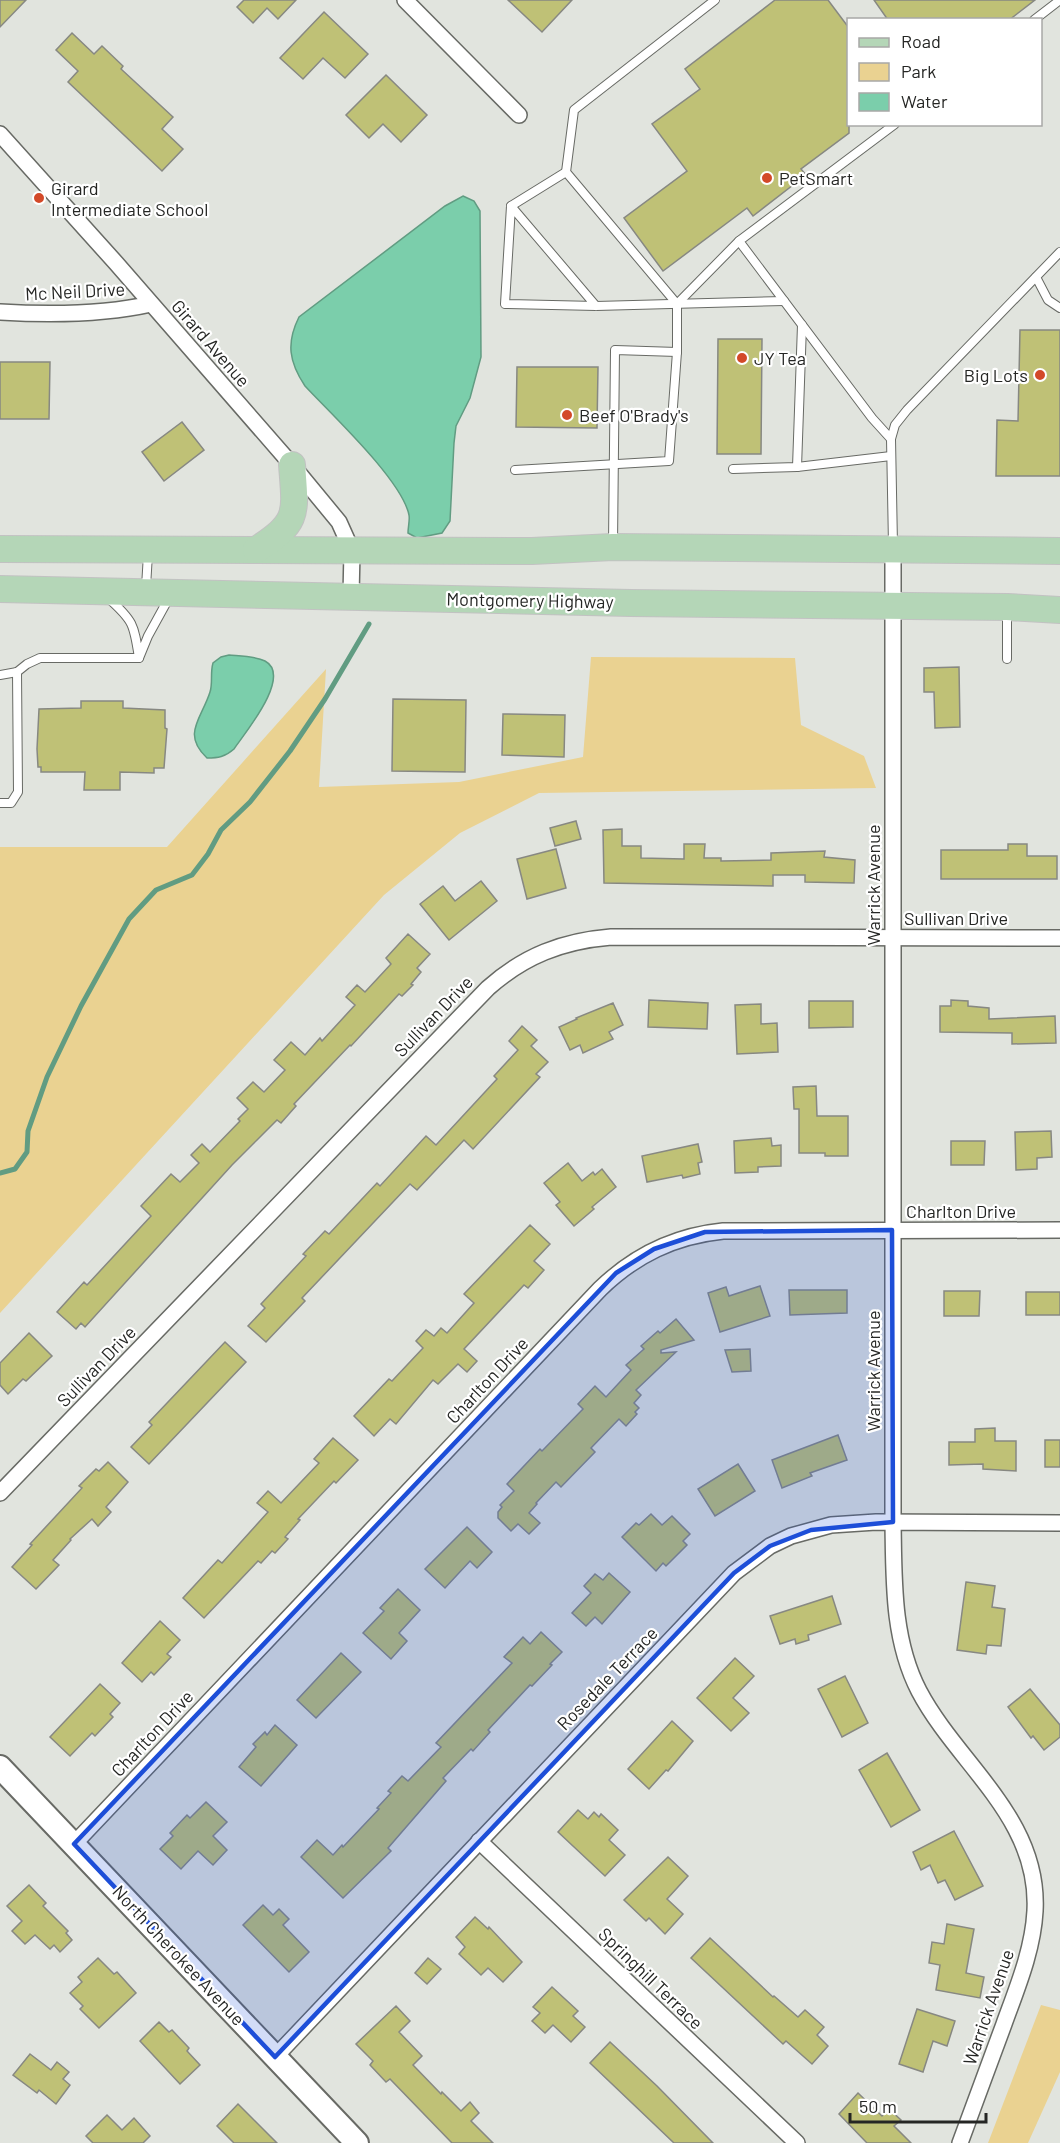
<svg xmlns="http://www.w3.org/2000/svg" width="1060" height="2143" viewBox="0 0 1060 2143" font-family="Barlow,sans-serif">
  <rect width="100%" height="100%" fill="#e1e4de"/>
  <g fill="#ead291">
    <polygon points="591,657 795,658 801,725 864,756 876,788 539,793 460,833 384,895 0,1313 0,847 167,847 326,669 319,787 459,782 583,757"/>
    <polygon points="1041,2005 1060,2010 1060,2072 1028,2143 988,2143"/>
  </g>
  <g fill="#7bceab" stroke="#619c82" stroke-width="1.5">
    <path d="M463 196 474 201 480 211 481 357 470 398 456 426 454 443 450 521 442 533 417 538 408 533C408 527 410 520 409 515 402 480 330 413 305 386 289 362 286 343 299 317L445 206Z"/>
    <path d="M229 655C240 656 255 656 265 661 293 676 244 734 234 749 225 757 218 758 207 758 181 734 202 718 210 692 213 683 210 673 213 663L221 657Z"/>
  </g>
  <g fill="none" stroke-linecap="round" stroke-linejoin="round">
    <polyline stroke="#619c82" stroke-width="5" points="0,1173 15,1169 27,1152 28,1131 47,1077 81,1006 129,919 156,890 192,875 208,854 221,830 250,802 290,751 325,699 369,624"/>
  </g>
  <g fill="#bfc176" stroke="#878882" stroke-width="1.5">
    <polygon points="0,0 26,0 0,27"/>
    <polygon points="244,0 296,0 278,19 267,8 253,23 237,7"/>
    <polygon points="508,0 572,0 542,32"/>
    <polygon points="775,0 828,0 849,28 849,133 801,169 806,175 753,216 747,208 663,271 624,218 687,171 652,124 700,89 685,69"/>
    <polygon points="874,0 1035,0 1009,20 888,20"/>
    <polygon points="324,12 368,54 345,78 323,58 303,79 280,58"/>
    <polygon points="72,33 94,54 102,46 123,66 121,69 173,117 162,129 183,149 162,171 68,82 78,71 56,50"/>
    <polygon points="386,75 427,115 401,142 383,124 369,138 346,115"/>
    <polygon points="1020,330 1060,330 1060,476 996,476 997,420 1018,421"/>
    <polygon points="718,339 762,339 761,454 717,454"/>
    <polygon points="0,362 50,362 49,419 0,419"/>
    <polygon points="517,367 598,367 597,428 516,427"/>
    <polygon points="182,422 204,450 164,481 142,452"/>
    <polygon points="959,667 960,727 935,728 934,692 924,692 924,668"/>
    <polygon points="393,699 466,700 465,772 392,771"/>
    <polygon points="81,701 123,701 123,708 165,710 165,728 167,729 164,768 154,768 154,773 120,772 120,790 84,790 85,772 41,772 41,767 38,767 37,749 39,709 81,708"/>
    <polygon points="503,714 565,715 564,757 502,755"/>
    <polygon points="576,821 581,839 555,846 550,828"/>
    <polygon points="622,829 622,846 641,846 641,858 684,859 684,844 705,844 704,858 721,858 721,861 771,860 771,853 825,851 824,857 855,860 854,883 805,882 805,875 773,875 773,886 604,883 603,830"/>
    <polygon points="1008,844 1027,844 1027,856 1057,856 1057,879 941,879 941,850 1008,850"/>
    <polygon points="556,849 566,888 527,899 517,859"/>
    <polygon points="481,881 497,901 449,940 420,904 443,886 455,901"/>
    <polygon points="408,934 430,954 417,968 421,972 411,984 413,985 402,996 399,994 351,1046 350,1045 294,1104 296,1106 281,1123 277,1120 232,1165 85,1327 81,1323 76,1329 57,1312 84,1282 87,1285 151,1216 141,1206 171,1174 180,1182 199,1163 191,1155 202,1144 210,1152 240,1121 238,1119 248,1109 237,1098 253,1082 264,1092 285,1070 274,1060 291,1042 305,1055 320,1038 322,1041 355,1005 346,997 357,985 365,992 391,964 386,958"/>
    <polygon points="649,1000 708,1003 707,1029 648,1027"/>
    <polygon points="951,1000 968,1001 968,1006 989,1008 989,1019 1055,1016 1056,1043 1012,1044 1012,1033 940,1032 940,1006 951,1006"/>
    <polygon points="809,1001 853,1001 853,1027 809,1028"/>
    <polygon points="613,1003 623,1025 609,1032 613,1039 583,1053 580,1045 570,1050 559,1027 577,1019 576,1018"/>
    <polygon points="761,1004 761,1024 777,1023 778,1052 737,1054 735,1005"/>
    <polygon points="522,1026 537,1040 531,1046 548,1062 536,1074 540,1077 473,1149 464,1140 417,1190 410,1184 302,1298 305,1301 266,1342 248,1326 265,1308 261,1304 306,1256 303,1254 325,1231 329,1234 377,1183 380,1186 426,1136 436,1145 497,1079 494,1076 518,1050 509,1041"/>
    <polygon points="816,1086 817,1116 848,1116 848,1156 825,1156 825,1153 799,1153 799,1109 794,1109 793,1087"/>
    <polygon points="1051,1131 1052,1157 1037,1158 1037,1169 1016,1170 1015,1132"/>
    <polygon points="771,1138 772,1146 781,1145 781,1166 758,1167 758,1172 735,1173 734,1141"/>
    <polygon points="951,1141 985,1141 984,1165 951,1165"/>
    <polygon points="698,1144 702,1162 698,1163 700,1174 683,1178 682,1175 647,1182 642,1156"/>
    <polygon points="568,1163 582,1181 593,1172 595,1175 602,1169 616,1187 592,1207 594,1209 574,1226 556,1205 560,1202 544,1183"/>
    <polygon points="530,1225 550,1244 534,1261 544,1270 528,1288 524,1285 464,1349 477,1361 467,1372 458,1364 438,1384 433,1380 396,1424 390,1419 374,1436 354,1416 389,1379 392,1381 423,1348 416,1341 426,1330 434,1336 441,1328 447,1333 474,1303 464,1294"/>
    <polygon points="760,1286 770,1316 720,1332 708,1293 726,1287 729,1296"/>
    <polygon points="789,1290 847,1290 847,1313 790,1315"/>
    <polygon points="944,1291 980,1291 979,1316 944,1316"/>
    <rect x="1026" y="1292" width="34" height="23"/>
    <polygon points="676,1319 694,1340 661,1350 661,1353 676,1352 636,1390 641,1395 634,1403 639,1408 635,1412 637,1414 626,1426 619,1419 591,1448 595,1452 561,1487 556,1482 536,1503 537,1504 529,1513 540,1523 529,1534 518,1524 511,1531 498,1518 498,1512 502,1507 500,1505 514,1491 507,1484 540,1449 542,1451 583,1409 578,1404 595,1386 606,1397 631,1370 626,1365 644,1349 641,1346 658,1331 660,1333"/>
    <polygon points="29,1333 52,1356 26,1381 23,1379 8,1394 0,1385 0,1363"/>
    <polygon points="225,1342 246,1362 149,1464 131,1447 152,1425 149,1422"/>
    <polygon points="750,1349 751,1371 732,1372 725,1350"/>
    <polygon points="995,1428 995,1441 1016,1441 1016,1471 983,1469 983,1464 949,1465 949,1442 975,1442 975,1429"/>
    <polygon points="838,1435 847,1460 810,1473 812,1476 782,1488 772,1460"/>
    <polygon points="333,1438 358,1460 336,1483 334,1481 298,1519 300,1520 285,1537 288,1539 275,1553 272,1551 261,1563 258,1561 204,1618 183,1598 218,1560 222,1563 268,1512 257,1503 268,1491 281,1503 319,1463 314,1459"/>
    <rect x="1045" y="1440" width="15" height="27"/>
    <polygon points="108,1462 128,1482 106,1507 111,1512 98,1526 92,1519 70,1539 71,1540 53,1560 59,1565 36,1589 12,1567 32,1545 30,1544 82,1488 79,1486 96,1469 99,1471"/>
    <polygon points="738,1464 755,1491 715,1516 698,1489"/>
    <polygon points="651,1514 662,1525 672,1516 690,1534 683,1541 687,1545 666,1566 663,1563 656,1571 622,1537 636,1523 639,1525"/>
    <polygon points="467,1527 492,1552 477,1568 470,1561 445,1588 425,1569"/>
    <polygon points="609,1573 630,1592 602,1624 595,1617 586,1626 572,1613 591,1593 584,1586 595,1574 603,1580"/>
    <polygon points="966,1582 995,1586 992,1607 1005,1609 1001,1646 987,1645 986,1654 957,1650"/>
    <polygon points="398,1589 420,1610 399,1633 407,1641 391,1659 363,1633 384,1611 380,1608"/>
    <polygon points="832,1596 841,1624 808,1635 809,1640 796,1644 795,1639 780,1644 770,1616"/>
    <polygon points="160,1621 180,1640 167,1654 171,1657 154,1675 151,1672 142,1682 122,1663"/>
    <polygon points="541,1632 562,1652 550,1664 552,1665 532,1686 530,1685 488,1730 490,1732 473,1751 471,1749 443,1778 446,1781 388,1848 391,1851 343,1898 301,1857 317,1840 333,1855 342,1845 343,1847 379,1809 377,1808 391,1793 388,1791 402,1776 408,1781 441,1747 436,1743 512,1663 504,1657 523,1637 530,1644"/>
    <polygon points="341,1653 361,1672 316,1718 297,1700"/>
    <polygon points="735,1658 754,1676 733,1698 749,1713 731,1731 697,1698"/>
    <polygon points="845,1676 868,1723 842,1737 818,1689"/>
    <polygon points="100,1684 120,1703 110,1714 113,1717 95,1736 92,1733 70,1756 50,1737"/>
    <polygon points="1030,1689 1060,1725 1060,1737 1044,1750 1033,1736 1031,1738 1008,1707"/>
    <polygon points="672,1721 693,1741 668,1771 666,1770 649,1789 628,1769"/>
    <polygon points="275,1725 297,1745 261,1786 239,1767 256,1747 253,1744 265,1732 267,1735"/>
    <polygon points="887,1753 920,1810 891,1827 859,1770"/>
    <polygon points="206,1802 227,1822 213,1836 227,1850 213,1865 198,1851 181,1869 160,1849 173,1836 170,1833 187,1815 190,1818"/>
    <polygon points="578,1810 588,1819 594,1812 599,1817 601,1814 618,1830 609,1840 625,1855 605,1876 558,1832"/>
    <polygon points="954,1831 983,1886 955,1900 945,1880 938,1883 930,1865 921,1870 913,1852"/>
    <polygon points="668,1857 688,1876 667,1899 683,1914 665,1934 649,1918 646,1921 624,1900"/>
    <polygon points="29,1885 46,1903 43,1906 68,1931 66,1933 72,1940 60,1952 54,1945 50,1949 35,1935 25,1944 12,1931 22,1921 7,1906"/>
    <polygon points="263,1905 273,1915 279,1909 289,1919 283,1925 309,1952 289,1972 243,1925"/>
    <polygon points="475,1917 488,1929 489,1927 522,1962 503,1982 488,1968 481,1975 459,1954 465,1947 456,1937"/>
    <polygon points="947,1924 974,1929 966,1973 984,1977 980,1998 936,1990 940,1965 929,1963 932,1942 944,1944"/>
    <polygon points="710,1938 773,1997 774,1996 798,2017 805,2010 824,2027 817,2035 828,2046 812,2064 786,2041 783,2044 691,1958"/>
    <polygon points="98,1958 114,1974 117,1972 136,1993 99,2028 80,2009 83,2006 70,1993 82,1982 78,1977"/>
    <polygon points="428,1958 441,1969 427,1984 415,1973"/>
    <polygon points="552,1987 578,2011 573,2016 585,2027 571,2042 553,2025 545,2033 532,2021 540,2013 533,2007"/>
    <polygon points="396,2006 410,2021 399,2032 422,2056 413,2065 441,2094 442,2092 461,2111 470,2102 479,2113 471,2121 493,2143 452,2143 390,2079 386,2082 370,2065 373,2061 356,2044"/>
    <polygon points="917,2009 955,2021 947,2046 933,2041 923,2072 899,2064"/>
    <polygon points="159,2022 169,2032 172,2030 189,2048 187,2051 200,2065 180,2084 140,2041"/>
    <polygon points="610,2042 657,2086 713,2143 674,2143 590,2063"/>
    <polygon points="30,2054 51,2070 57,2062 69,2072 63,2079 70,2085 56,2104 39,2090 37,2093 13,2075"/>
    <polygon points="858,2093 882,2116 889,2109 901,2120 894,2126 911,2143 867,2143 839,2114"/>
    <polygon points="238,2104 277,2143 234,2143 217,2126"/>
    <polygon points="107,2115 122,2130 134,2118 150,2136 143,2143 93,2143 86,2136"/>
  </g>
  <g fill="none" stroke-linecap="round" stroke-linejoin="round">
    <g stroke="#686a65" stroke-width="10">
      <g id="lane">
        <polyline points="1034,20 1060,0"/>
        <polyline points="511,206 566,172"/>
        <polyline points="1036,277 1048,300 1060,308"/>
        <polyline points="677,304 566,172 574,110 715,0"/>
        <polyline points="596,306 511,206 505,304 596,306 784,301"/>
        <polyline points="891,439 895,425 907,410 1060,252"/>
        <polyline points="797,467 802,325"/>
        <polyline points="733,469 797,467 891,456"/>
        <polyline points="515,470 669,461 677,352 677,304 739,241"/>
        <polyline points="613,544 615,350 677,352"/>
        <polyline points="893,545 891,439 872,418 739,241 895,124"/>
        <polyline points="146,587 148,554"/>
        <path d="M108 598C134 621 134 625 139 658L148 636 170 596"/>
        <polyline points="1007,612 1007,659"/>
        <polyline points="0,675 17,672 27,664 40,658 139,658"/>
        <polyline points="0,803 11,803 18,792 17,672"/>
      </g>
    </g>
    <g stroke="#686a65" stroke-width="18">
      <g id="street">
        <polyline points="405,0 519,115"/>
        <polyline points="0,134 116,263 292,465 339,522 352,551 351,596"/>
        <path d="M0 312C50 315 102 315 151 304"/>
        <path d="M893 549V1522C894 1579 892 1639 919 1691 958 1765 1040 1818 1035 1911 1033 1950 1017 1988 1004 2024 989 2064 975 2103 960 2143"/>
        <path d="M0 1493 488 988C524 956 562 941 611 937L1060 938"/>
        <polyline points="479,1841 797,2143"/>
        <path d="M74 1844 600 1289C635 1255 674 1236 723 1231L1060 1230"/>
        <polyline points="275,2057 734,1573 770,1546 791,1536 831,1525 876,1522 1060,1523"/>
      </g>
    </g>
    <g stroke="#686a65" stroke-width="26">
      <polyline id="secondary" points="0,1767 357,2143"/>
    </g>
    <g stroke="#c2c2c2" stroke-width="28">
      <g id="primary">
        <polyline points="0,549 532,551 613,547 1060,551"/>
        <path d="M256 550C299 522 296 515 292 465"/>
        <polyline points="0,589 631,603 1007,607 1060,610"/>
      </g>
    </g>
    <use href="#lane" stroke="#fff" stroke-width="8"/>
    <use href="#street" stroke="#fff" stroke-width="15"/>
    <use href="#secondary" stroke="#fff" stroke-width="22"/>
    <use href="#primary" stroke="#b4d6b7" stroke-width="26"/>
  </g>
  <path fill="#1d4ed8" fill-opacity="0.2" stroke="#1d4ed8" stroke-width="4.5" stroke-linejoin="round" d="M892 1230 893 1522 811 1530 770 1546 734 1573 275 2057 74 1844 616 1273 654 1249 705 1232Z"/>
  <g fill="#d34928" stroke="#fff" stroke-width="2">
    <circle cx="767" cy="178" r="6"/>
    <circle cx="39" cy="198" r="6"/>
    <circle cx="742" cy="358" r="6"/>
    <circle cx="1040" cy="375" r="6"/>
    <circle cx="567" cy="415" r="6"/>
  </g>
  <g text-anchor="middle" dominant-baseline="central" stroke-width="4.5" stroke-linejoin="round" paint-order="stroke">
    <g font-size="18" fill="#252624" stroke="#fff" text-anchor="start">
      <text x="779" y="178">PetSmart</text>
      <text x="51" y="188">Girard<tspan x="51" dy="21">Intermediate School</tspan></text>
      <text x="754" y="358">JY Tea</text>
      <text x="1028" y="375" text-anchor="end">Big Lots</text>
      <text x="579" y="415">Beef O'Brady's</text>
    </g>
    <g font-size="18" fill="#252624" stroke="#fff">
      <text transform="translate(75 291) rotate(-3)">Mc Neil Drive</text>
      <text transform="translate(211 343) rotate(49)">Girard Avenue</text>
      <text transform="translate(530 600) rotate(1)">Montgomery Highway</text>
      <text transform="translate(873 885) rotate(-90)">Warrick Avenue</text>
      <text x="956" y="918">Sullivan Drive</text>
      <text transform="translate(433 1016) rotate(-46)">Sullivan Drive</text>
      <text x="961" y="1211">Charlton Drive</text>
      <text transform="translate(96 1366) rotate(-46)">Sullivan Drive</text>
      <text transform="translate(873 1371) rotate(-90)">Warrick Avenue</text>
      <text transform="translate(487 1380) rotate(-47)">Charlton Drive</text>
      <text transform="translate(607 1678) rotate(-46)">Rosedale Terrace</text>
      <text transform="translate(152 1733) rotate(-47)">Charlton Drive</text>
      <text transform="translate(179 1955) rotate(47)">North Cherokee Avenue</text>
      <text transform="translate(651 1978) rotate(44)">Springhill Terrace</text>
      <text transform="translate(988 2007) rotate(-71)">Warrick Avenue</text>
    </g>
  </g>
  <rect x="847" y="18" width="195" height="108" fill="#ffffff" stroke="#a8a8a7" stroke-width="1.5"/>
  <rect x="859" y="38" width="30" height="9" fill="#b4d6b7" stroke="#a8a8a7" stroke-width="1.5"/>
  <text x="901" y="48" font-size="18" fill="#252624">Road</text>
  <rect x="859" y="63" width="30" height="18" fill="#ead291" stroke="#a8a8a7" stroke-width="1.5"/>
  <text x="901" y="78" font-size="18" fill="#252624">Park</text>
  <rect x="859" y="93" width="30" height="18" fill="#7bceab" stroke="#a8a8a7" stroke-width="1.5"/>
  <text x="901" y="108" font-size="18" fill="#252624">Water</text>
  <path d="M850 2113v9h136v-9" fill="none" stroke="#252624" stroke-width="3"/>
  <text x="859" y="2113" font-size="18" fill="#252624" stroke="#ffffff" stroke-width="4.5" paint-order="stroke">50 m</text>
</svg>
